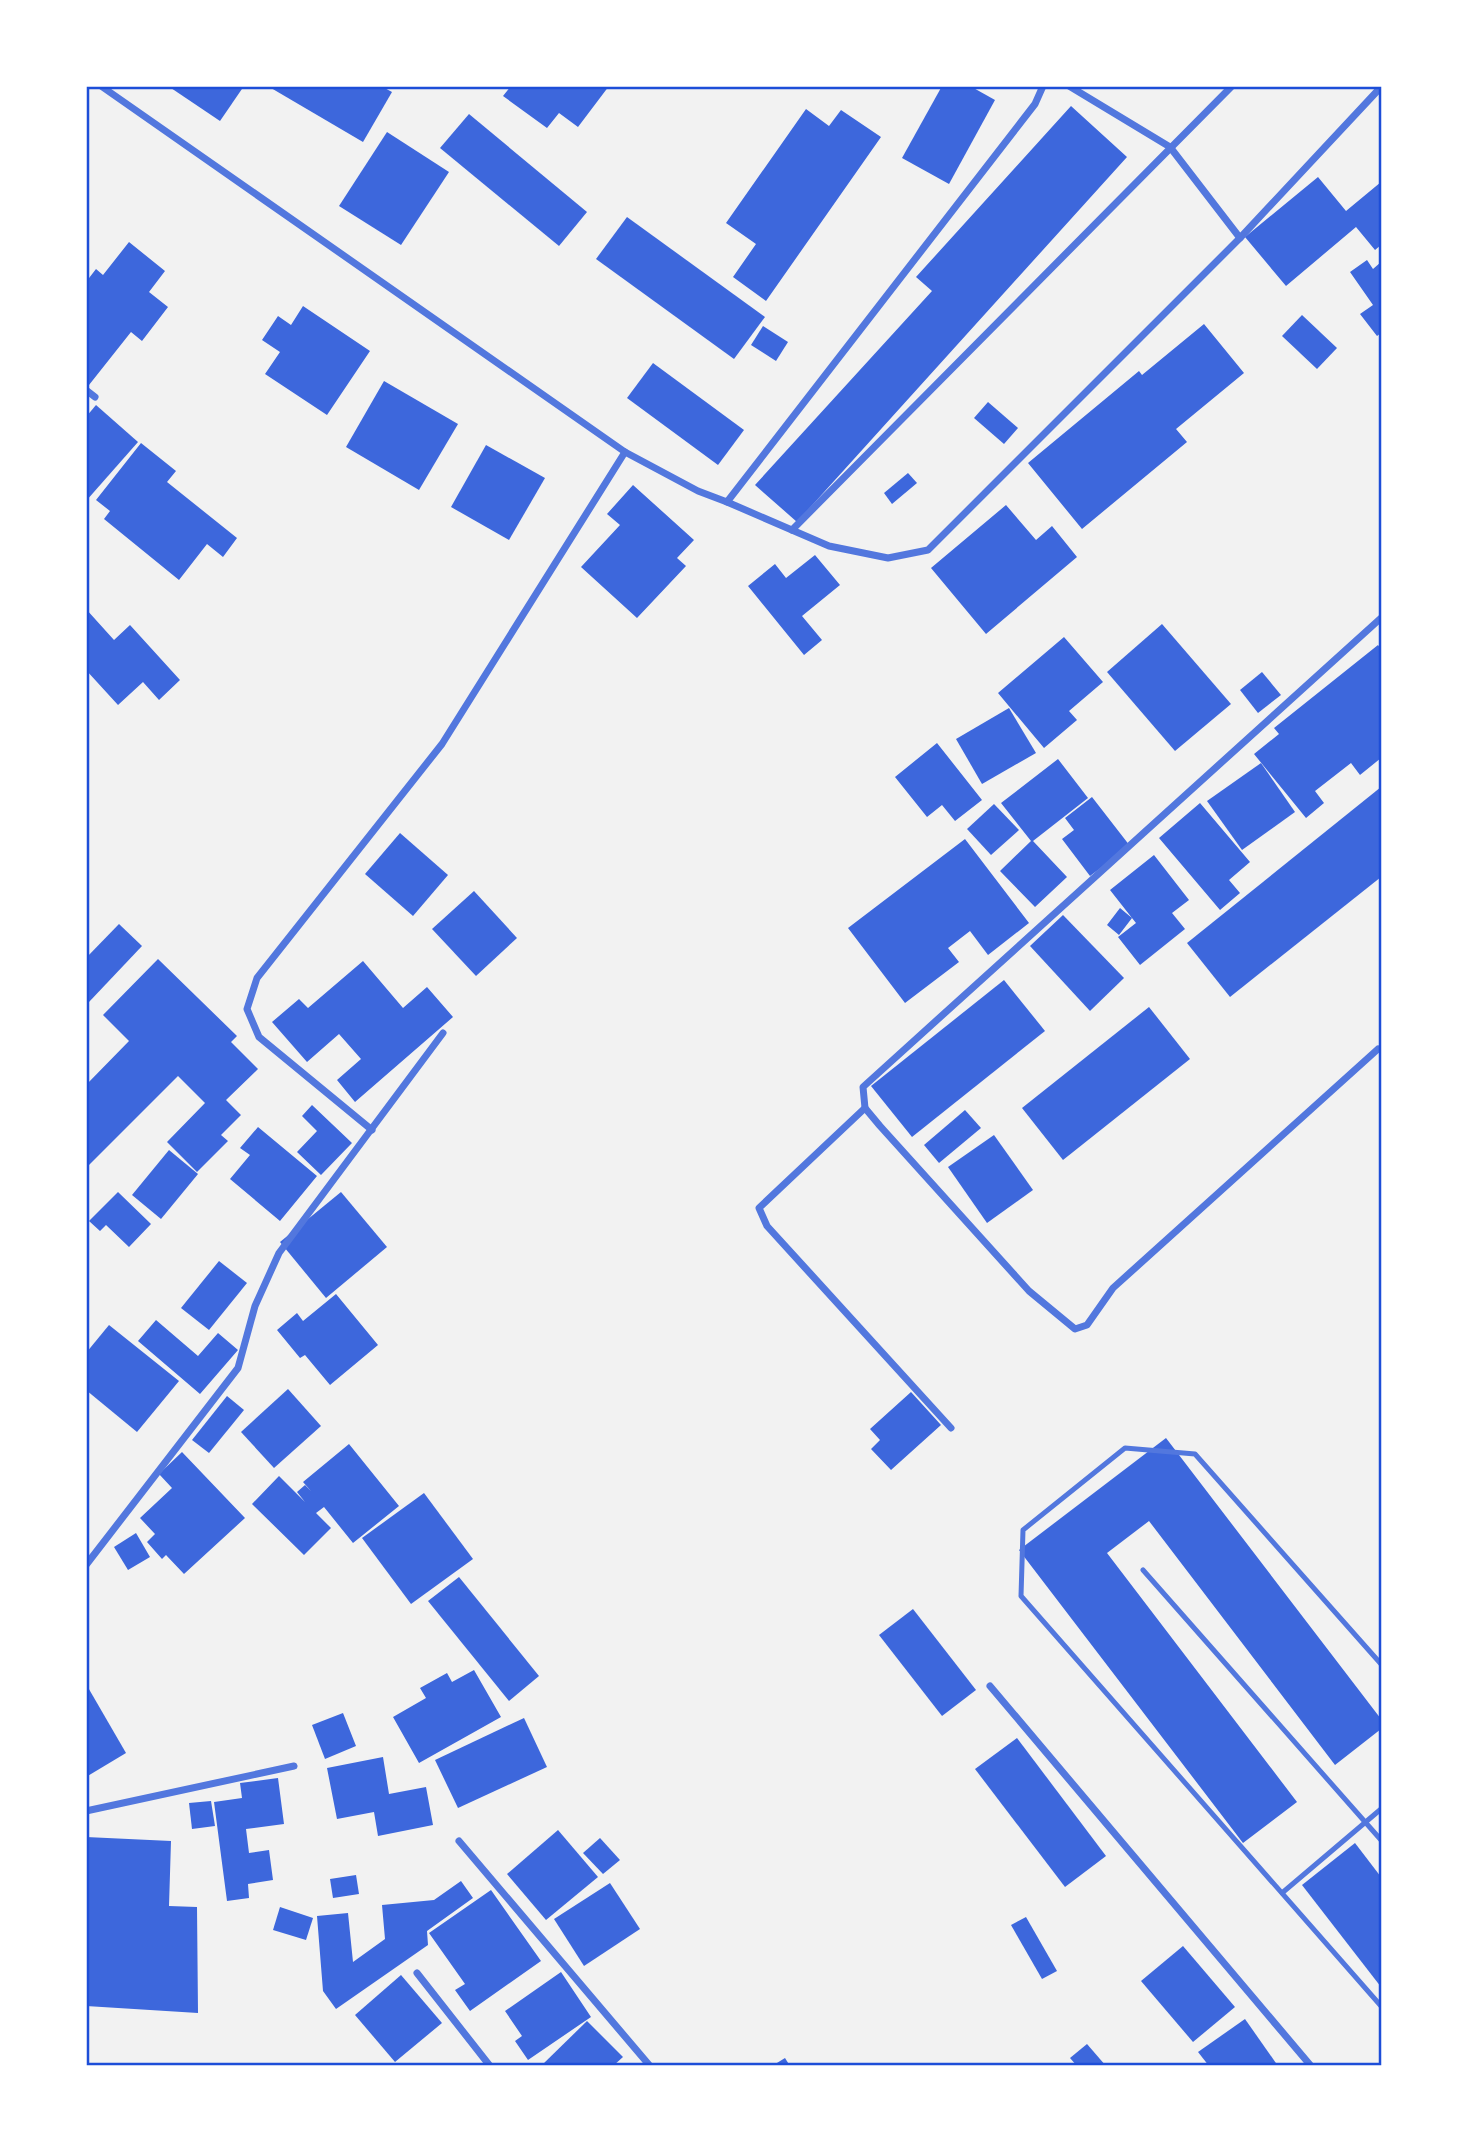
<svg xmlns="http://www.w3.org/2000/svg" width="1467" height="2152" viewBox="0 0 1467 2152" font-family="Arial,sans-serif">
  <rect width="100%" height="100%" fill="#f2f2f2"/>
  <g fill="#3d67dc">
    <polygon points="168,86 244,86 220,121"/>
    <polygon points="272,86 381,86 392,92 363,142 271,88"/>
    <polygon points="511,86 609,86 578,127 559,113 547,128 503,96"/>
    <polygon points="942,86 970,86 995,100 949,184 902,158"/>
    <polygon points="1071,106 1127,157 797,522 755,485 932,291 916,277"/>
    <polygon points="806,109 829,126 841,110 881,137 766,301 733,277 756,244 726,223"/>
    <polygon points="469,114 587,212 559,246 440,148"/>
    <polygon points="387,132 449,172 401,245 339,206"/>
    <polygon points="1318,177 1346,211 1381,182 1381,245 1375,250 1356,227 1286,286 1245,237"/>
    <polygon points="627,217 765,317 734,359 596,259"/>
    <polygon points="129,242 165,271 149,292 168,307 142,341 131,332 89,385 86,383 86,282 96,269 103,275"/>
    <polygon points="1367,260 1373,269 1381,262 1381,333 1377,336 1360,314 1373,305 1350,272"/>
    <polygon points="303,306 370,351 327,415 265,374 280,352 262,340 278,316 291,325"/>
    <polygon points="1302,315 1337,348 1317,369 1282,336"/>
    <polygon points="1204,324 1244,373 1176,429 1187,442 1082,529 1028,463 1139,371 1142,375"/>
    <polygon points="763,326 788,342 776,361 751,345"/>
    <polygon points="653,363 744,430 718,465 627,398"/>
    <polygon points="384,381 458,424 419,490 346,447"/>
    <polygon points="988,402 1018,428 1004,444 974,418"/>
    <polygon points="96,405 138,442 86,501 86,417"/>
    <polygon points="141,443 176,471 167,482 237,538 223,557 207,544 179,580 104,519 110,511 96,500"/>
    <polygon points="486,445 545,478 509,540 451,507"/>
    <polygon points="908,473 917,483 892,504 884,493"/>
    <polygon points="633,485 694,540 677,558 686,566 637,618 581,567 620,525 607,514"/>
    <polygon points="1006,505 1036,540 1052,526 1077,557 986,634 931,568"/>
    <polygon points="815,555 840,585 802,616 822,640 804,655 748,586 775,564 786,578"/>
    <polygon points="86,609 114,640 130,625 180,680 159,700 143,682 118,705 86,670"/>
    <polygon points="1162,624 1231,704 1175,751 1107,672"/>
    <polygon points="1064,637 1103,682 1069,711 1077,720 1044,748 998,693"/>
    <polygon points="1378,645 1381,649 1381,758 1360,775 1351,763 1315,791 1324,803 1306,818 1254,754 1279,734 1274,728"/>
    <polygon points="1262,672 1281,695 1258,713 1240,690"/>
    <polygon points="1009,708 1036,753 982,784 956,739"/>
    <polygon points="937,743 982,800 955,821 942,805 927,817 895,777"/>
    <polygon points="1058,759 1088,798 1033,841 1067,877 1035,907 1000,871 1031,841 1001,803"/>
    <polygon points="1261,763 1295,812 1242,850 1207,801"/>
    <polygon points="1381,787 1381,877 1230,997 1187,943"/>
    <polygon points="1092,797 1130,846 1090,876 1062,839 1074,830 1065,818"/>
    <polygon points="1200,803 1250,862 1229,880 1240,893 1220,910 1159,838"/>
    <polygon points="994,804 1019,830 991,855 967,829"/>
    <polygon points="400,833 448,875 413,916 365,874"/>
    <polygon points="965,839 1029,923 988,955 970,931 948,948 959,962 905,1003 848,928"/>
    <polygon points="1154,855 1189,900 1172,913 1185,929 1140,965 1118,937 1136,923 1132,918 1119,935 1107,925 1120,908 1132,918 1110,890"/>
    <polygon points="474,891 517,938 476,976 432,929"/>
    <polygon points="1063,915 1124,978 1090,1011 1030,946"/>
    <polygon points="119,924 142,946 89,1002 86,999 86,958"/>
    <polygon points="158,959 237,1036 231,1042 258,1069 226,1100 241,1115 221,1135 228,1141 197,1172 167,1142 205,1103 178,1076 86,1168 86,1085 129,1041 103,1015"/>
    <polygon points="363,961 403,1008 427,987 453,1017 355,1102 337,1080 361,1059 339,1034 307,1062 272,1022 299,999 308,1008"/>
    <polygon points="1004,980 1045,1031 912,1137 871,1086"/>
    <polygon points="1149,1007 1190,1059 1063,1160 1022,1108"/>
    <polygon points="312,1105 352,1143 321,1175 297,1152 317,1131 302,1116"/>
    <polygon points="965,1110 981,1128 939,1163 924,1145"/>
    <polygon points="258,1127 317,1176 280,1221 230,1179 250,1155 240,1148"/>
    <polygon points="994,1135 1033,1190 987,1223 948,1167"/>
    <polygon points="169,1150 198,1174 161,1219 132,1195"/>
    <polygon points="118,1192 151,1224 129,1247 106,1225 100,1231 89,1221"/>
    <polygon points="341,1192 387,1247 326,1298 280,1242"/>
    <polygon points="219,1261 247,1283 209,1330 181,1308"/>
    <polygon points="336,1294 378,1345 330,1385 305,1355 300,1358 277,1330 297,1313 303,1321"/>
    <polygon points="156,1320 198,1356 218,1333 238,1350 200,1394 138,1341"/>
    <polygon points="109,1325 179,1381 137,1432 86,1390 86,1353"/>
    <polygon points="288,1389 321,1426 274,1468 241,1432"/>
    <polygon points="911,1392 941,1425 891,1470 871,1449 880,1440 870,1429"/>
    <polygon points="227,1396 244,1410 209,1453 192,1440"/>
    <polygon points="1166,1438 1381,1719 1381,1729 1335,1765 1149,1521 1107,1553 1297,1802 1243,1843 1019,1550"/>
    <polygon points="349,1444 399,1506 353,1543 324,1507 316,1513 331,1528 304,1555 252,1504 279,1476 305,1502 297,1492 305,1485 311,1491 303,1482"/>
    <polygon points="182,1452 245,1518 184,1574 166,1555 162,1559 147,1542 155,1534 140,1518 172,1488 159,1474"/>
    <polygon points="424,1493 473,1559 411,1604 362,1538"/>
    <polygon points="136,1533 150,1557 128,1570 114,1547"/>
    <polygon points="459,1577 539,1676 509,1701 428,1601"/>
    <polygon points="913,1609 976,1690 942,1716 879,1635"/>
    <polygon points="474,1670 501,1717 419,1763 393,1717 426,1698 420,1688 447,1673 452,1682"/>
    <polygon points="86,1684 126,1753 86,1777"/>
    <polygon points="343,1713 356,1746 325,1759 312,1725"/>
    <polygon points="524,1718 547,1767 458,1808 435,1760"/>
    <polygon points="1017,1738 1106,1856 1065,1887 975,1769"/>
    <polygon points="383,1757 389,1794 426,1787 433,1825 378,1836 374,1812 337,1819 327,1768"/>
    <polygon points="278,1778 284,1824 246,1829 249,1853 269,1850 273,1880 248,1884 249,1898 227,1901 214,1802 242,1798 240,1783"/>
    <polygon points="211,1801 215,1826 192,1829 189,1803"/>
    <polygon points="558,1830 598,1877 546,1920 507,1874"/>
    <polygon points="86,1837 171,1841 169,1906 197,1907 198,2013 86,2006"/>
    <polygon points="600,1838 620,1860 603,1874 583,1853"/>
    <polygon points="1355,1843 1381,1877 1381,1987 1302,1885"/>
    <polygon points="356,1875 359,1894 333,1898 330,1879"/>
    <polygon points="461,1881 473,1898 427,1931 428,1945 336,2009 323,1991 317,1916 348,1913 353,1962 385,1939 382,1905 434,1900"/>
    <polygon points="610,1883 640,1929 584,1966 554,1919"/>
    <polygon points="491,1890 541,1961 470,2011 455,1990 465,1984 429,1933"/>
    <polygon points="280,1907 313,1918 306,1940 273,1930"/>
    <polygon points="1026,1917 1057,1971 1042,1979 1011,1925"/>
    <polygon points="1183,1946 1235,2007 1193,2042 1141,1981"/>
    <polygon points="561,1972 591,2017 528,2060 515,2041 522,2036 505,2011"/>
    <polygon points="401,1975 442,2023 395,2062 355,2015"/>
    <polygon points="1245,2019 1278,2066 1209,2066 1198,2052"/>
    <polygon points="587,2021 623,2057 613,2066 541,2066"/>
    <polygon points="1087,2044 1106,2066 1077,2066 1070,2058"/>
    <polygon points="785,2058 790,2066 772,2066"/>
  </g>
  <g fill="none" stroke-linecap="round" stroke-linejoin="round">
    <g stroke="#5277de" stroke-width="5">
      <polyline points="1143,1570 1381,1840"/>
      <polyline points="1381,1664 1195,1454 1125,1448 1023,1530 1021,1596 1381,2006"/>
      <polyline points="1282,1893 1381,1809"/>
    </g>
    <g stroke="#5277de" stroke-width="7">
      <polyline points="101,86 625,452 698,491 727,502 1035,104 1043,86"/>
      <polyline points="1069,86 1170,147 1240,238"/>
      <polyline points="86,390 95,397"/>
      <polyline points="727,502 829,546 888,558 928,550 1240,238 1381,87"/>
      <polyline points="792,530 1232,86"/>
      <polyline points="1378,1049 1113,1288 1087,1325 1075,1329 1029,1291 880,1126 865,1108 863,1087 1381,618"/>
      <polyline points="865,1108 759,1208 767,1226 951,1428"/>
      <polyline points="372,1130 259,1037 247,1009 257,978 442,744 625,452"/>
      <polyline points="86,1565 238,1368 255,1306 279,1253 443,1033"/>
      <polyline points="990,1686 1311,2066"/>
      <polyline points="86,1811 294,1766"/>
      <polyline points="459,1841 650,2066"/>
      <polyline points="417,1973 490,2066"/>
    </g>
  </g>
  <rect width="1467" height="2152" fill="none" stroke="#ffffff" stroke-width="175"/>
  <rect x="88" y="88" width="1292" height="1976" fill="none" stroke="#1d4ed8" stroke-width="2.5"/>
</svg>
